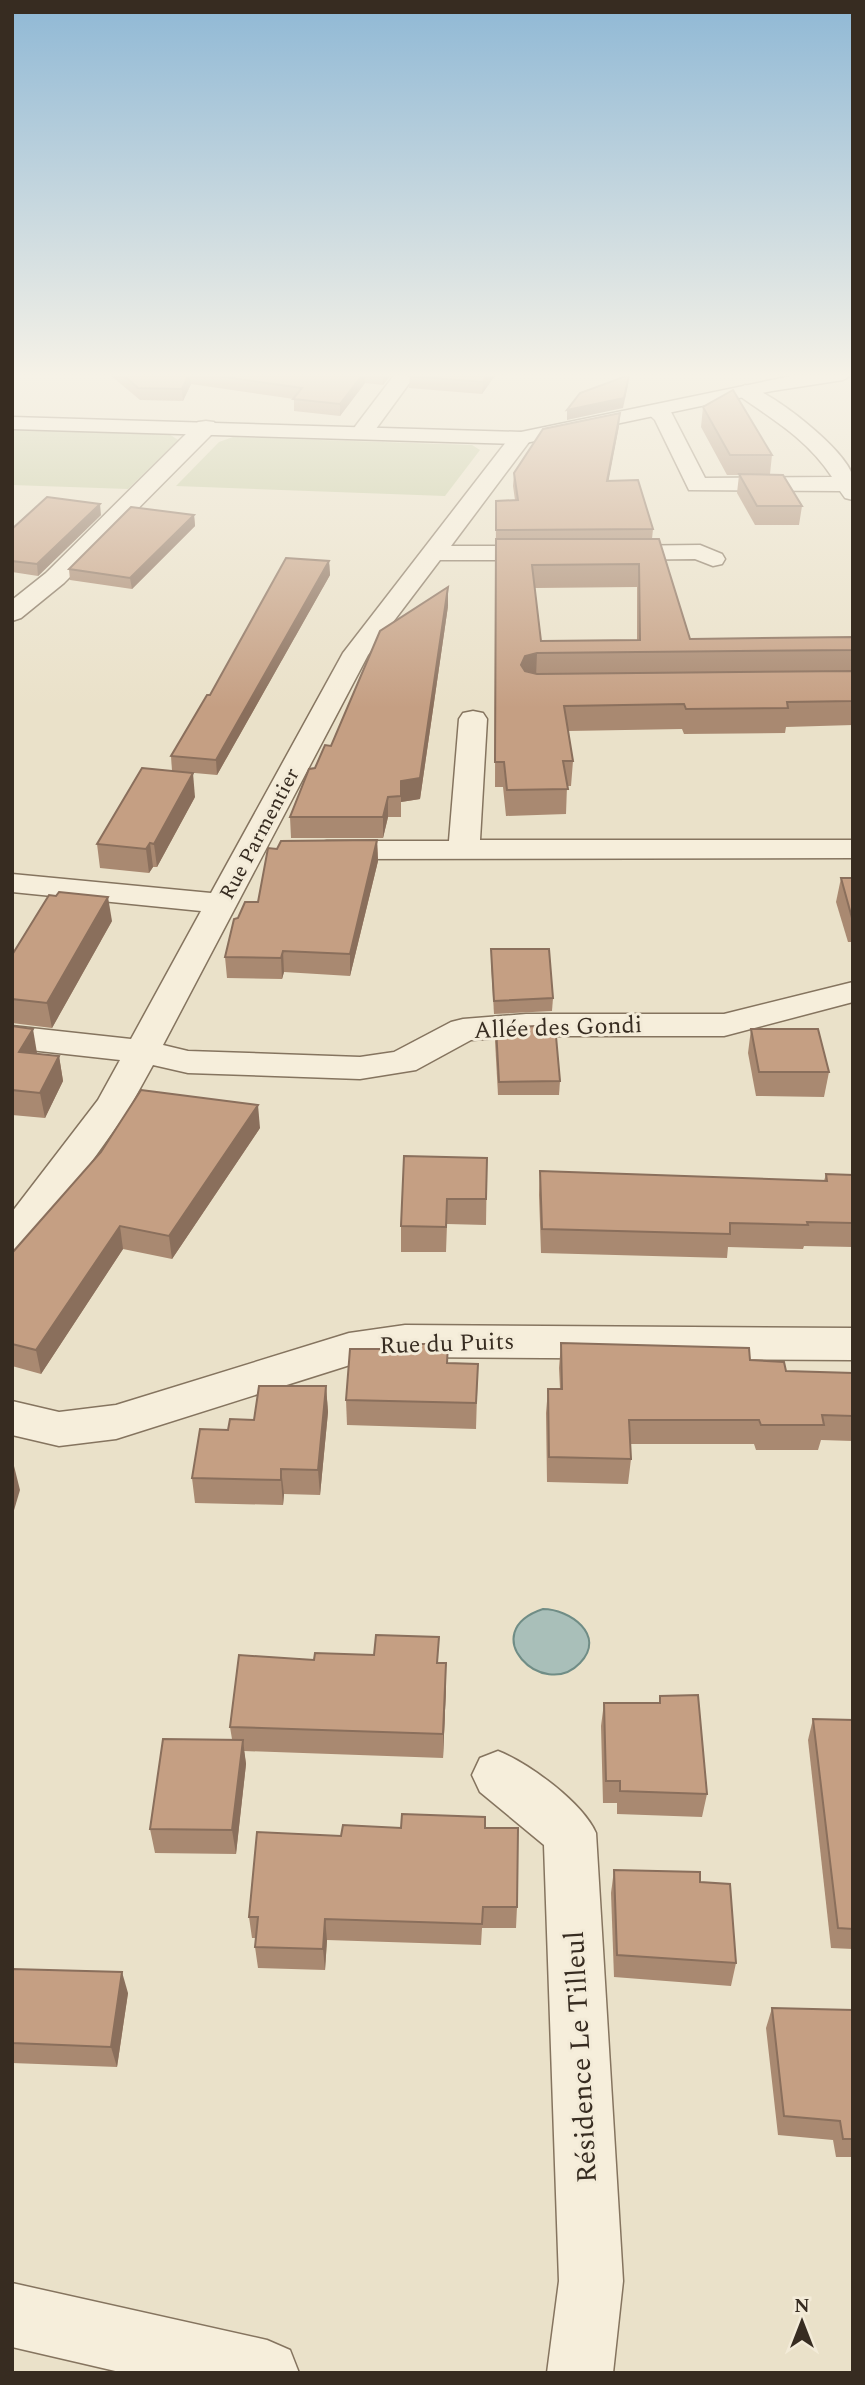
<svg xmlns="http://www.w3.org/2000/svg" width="865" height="2385" viewBox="0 0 865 2385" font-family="Spectral,serif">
  <rect width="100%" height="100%" fill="#eae1c9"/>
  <g fill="#c2c89e">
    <polygon points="23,428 169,434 178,440 128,489 12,485 12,430"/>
    <polygon points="233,437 472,445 480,450 445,496 176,486 219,442"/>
  </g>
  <path fill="#a9bfb9" stroke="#708d86" stroke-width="2" d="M543 1609C569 1609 607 1635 580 1663 543 1702 474 1632 543 1609Z"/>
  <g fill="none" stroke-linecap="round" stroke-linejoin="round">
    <g stroke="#85745f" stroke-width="3">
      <g id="street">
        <polygon points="395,374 416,374 370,437 354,437 351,432"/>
        <path d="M745 385C771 391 847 450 853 477 854 484 853 493 853 500L845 498 840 491 689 490 655 420 645 411 648 407 655 405 671 412 705 478 832 477C808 440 774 420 738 395L735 391Z"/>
        <polygon points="206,421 214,422 217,427 214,432 64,583 21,618 12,621 12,600 46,573 198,422"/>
        <polygon points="521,432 532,438 451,546 548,546 557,548 560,553 557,558 548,560 440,560 368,655 163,1045 188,1051 360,1057 394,1052 451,1022 463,1019 526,1014 724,1014 853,982 853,1002 724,1036 526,1036 471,1040 416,1070 360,1079 188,1073 153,1065 127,1112 55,1213 26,1248 12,1252 12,1212 98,1100 120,1060 12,1048 12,1026 131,1039 201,911 12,892 12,874 211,893 343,653 513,433"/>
        <polygon points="700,545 722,554 725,559 722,564 713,566 695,559 611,560 602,558 599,553 602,548 611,546"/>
        <polygon points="473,711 483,713 487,719 480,840 853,840 853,858 327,859 316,857 312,850 316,843 327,841 449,841 459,719 463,713"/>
        <polygon points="405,1325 853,1328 853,1360 405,1357 350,1365 116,1439 59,1446 12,1435 12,1401 59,1412 116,1405 349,1333"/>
        <path d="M498 1751C529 1763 583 1803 596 1833L623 2281 613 2373H547L559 2281 544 1845 480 1792 472 1775 480 1758Z"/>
        <polygon points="12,2283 267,2340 290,2350 299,2373 124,2373 12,2347"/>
      </g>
    </g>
    <g stroke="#675542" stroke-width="3">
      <polygon id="secondary" points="801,374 853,374 843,380 772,391 521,444 12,429 12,417 521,432"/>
    </g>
    <use href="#street" fill="#f6eedb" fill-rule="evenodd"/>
    <use href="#secondary" fill="#f6eedb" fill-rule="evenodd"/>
  </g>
  <g fill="#a98971" fill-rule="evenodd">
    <polygon points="109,374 392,374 383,385 365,383 340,416 294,411 294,399 191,384 183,401 140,400"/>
    <polygon points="410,374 496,374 482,394 409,388"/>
    <polygon points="703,407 772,455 770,474 802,506 799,525 755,525 737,493 739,475 727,475 701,427"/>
    <path d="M619 426 608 480 653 529 652 539 690 639 853 637V725L786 727 785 733 684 734 682 729 568 731 573 761 571 786H567L566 814 506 816 503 787H495L496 501 515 500 513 486 514 473ZM637 587V640L541 641 535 588Z"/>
    <polygon points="101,515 38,576 12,572 12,529"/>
    <polygon points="194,515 195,526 132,589 70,580 69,569"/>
    <polygon points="329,561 330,575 217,775 172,771 171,756 210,695"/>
    <polygon points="448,606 420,799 401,802 401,817 388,817 383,838 291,838 290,817 315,768 331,746"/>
    <polygon points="195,797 157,867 153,867 149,873 100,868 97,844"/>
    <polygon points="377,840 378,861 350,976 284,972 282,979 227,978 225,957 238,918 258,902 277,849"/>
    <polygon points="841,878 853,878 853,942 848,942 836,902"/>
    <polygon points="112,921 52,1028 12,1023 12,955"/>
    <polygon points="491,949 553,998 552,1011 494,1014 491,962"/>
    <polygon points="12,1026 37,1054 59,1056 63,1081 45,1118 12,1115"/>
    <polygon points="496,1028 560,1081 559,1095 498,1095 495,1041"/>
    <polygon points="751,1029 829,1072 824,1097 756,1096 748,1053"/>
    <polygon points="260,1128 172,1259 123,1249 41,1374 12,1366 12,1253"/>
    <polygon points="487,1158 486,1225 447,1224 446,1252 401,1252 401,1226"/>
    <polygon points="540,1171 824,1181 826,1174 853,1175 853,1247 804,1246 803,1249 728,1247 727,1258 541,1253 539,1195"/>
    <polygon points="561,1343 750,1360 786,1371 853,1373 853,1441 821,1440 818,1450 756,1450 754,1444 630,1444 631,1459 628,1484 547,1482 546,1413 548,1389 560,1389 559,1368"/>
    <polygon points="478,1364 476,1429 347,1425 346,1400"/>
    <polygon points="326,1386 328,1412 320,1495 284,1494 283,1505 195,1503 192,1478 228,1430 254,1420"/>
    <polygon points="314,1660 439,1663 446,1687 443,1758 244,1751 246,1764 236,1854 155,1853 150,1829 232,1739 230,1727"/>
    <polygon points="660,1696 707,1794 702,1817 617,1814 617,1803 603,1803 601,1726 604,1703 659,1703"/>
    <polygon points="813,1719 853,1720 853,1949 831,1948 808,1740"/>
    <polygon points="401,1828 485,1828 517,1907 516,1928 482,1928 481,1945 327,1940 325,1970 258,1968 255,1947 256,1938 252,1938 249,1917"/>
    <polygon points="614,1870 700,1882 736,1963 731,1986 614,1977 611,1893"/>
    <polygon points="12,1969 128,1993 117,2067 12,2063"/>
    <polygon points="772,2008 853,2010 853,2157 836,2157 833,2140 778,2135 766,2028"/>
  </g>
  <g fill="#8a6f5c">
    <polygon points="189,374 190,374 191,384 183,401 182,389"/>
    <polygon points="363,374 365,374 365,383 340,416 340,404"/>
    <polygon points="383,374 392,374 383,385"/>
    <polygon points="488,374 496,374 482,394 483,382"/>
    <polygon points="629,375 628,385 623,408 567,420 567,410"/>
    <polygon points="620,413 619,426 606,494 607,481"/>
    <polygon points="100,504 101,515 38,576 37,564"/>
    <polygon points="194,515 195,526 132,589 130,578"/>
    <polygon points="329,561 330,575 217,775 216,760"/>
    <polygon points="448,587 448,606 420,799 401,802 401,817 401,781"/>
    <polygon points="537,653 536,677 524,681 521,665 525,656"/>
    <polygon points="193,773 195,797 157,867 154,844"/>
    <polygon points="388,797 388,817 383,838 383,817"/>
    <polygon points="377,840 378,861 350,976 350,954"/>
    <polygon points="150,843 153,867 149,873 146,849"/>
    <polygon points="108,897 112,921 52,1028 47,1003"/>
    <polygon points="283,951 284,972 282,979 281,958"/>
    <polygon points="33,1029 37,1053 19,1052"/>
    <polygon points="59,1056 63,1081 45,1118 40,1093"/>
    <polygon points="258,1105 260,1128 172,1259 169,1236"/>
    <polygon points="120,1226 123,1249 41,1374 36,1350"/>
    <polygon points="326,1386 328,1412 320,1495 318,1470"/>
    <polygon points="14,1466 20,1490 12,1517 12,1472"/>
    <polygon points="281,1469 284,1494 283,1505 281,1480"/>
    <polygon points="446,1663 446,1687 443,1758 443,1734"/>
    <polygon points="243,1740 246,1764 236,1854 232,1830"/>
    <polygon points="325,1919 327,1940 325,1970 323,1949"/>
    <polygon points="122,1972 128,1993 117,2067 111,2047"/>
  </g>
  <g fill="#c59f83" stroke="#8a6f5c" stroke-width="2" fill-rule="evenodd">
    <polygon points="122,374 189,374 182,389 138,388"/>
    <polygon points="204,374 363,374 340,404 293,399 302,388"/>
    <polygon points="410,374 488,374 483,382 409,376"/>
    <polygon points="629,375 624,398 567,410 580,393"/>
    <polygon points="733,390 772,455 730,455 703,407"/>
    <polygon points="620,413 607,481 638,480 653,529 496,530 496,501 518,500 514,473 543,429"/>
    <polygon points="739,474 783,475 802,506 757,506"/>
    <polygon points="47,497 100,504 37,564 12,561 12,529"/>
    <polygon points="131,507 194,515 130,578 69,569"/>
    <path d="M496 539H659L690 639 853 637V650L537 653 525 656 521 665 525 671 537 674 853 671V701L787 702 788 708 686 709 684 704 564 706 573 761H563L568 789 507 790 504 762H495ZM639 564 640 640 541 641 532 565Z"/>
    <polygon points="286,558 329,561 216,760 171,756 207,695 210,695"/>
    <polygon points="448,587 420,778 401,781 401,796 388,797 383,817 290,817 309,769 315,768 325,745 331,746 380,631"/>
    <polygon points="142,768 193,773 154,844 150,843 146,849 97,844"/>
    <polygon points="377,840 350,954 283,951 281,958 225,957 234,919 238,918 245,902 258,902 268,848 277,849 281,841"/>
    <polygon points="841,878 853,878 853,918 852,918"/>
    <polygon points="59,892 108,897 47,1003 12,999 12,955 49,895 56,896"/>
    <polygon points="491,949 549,949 553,998 494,1001"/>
    <polygon points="555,1025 560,1081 499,1082 496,1028"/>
    <polygon points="12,1026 33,1029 19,1052 59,1056 40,1093 12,1090"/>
    <polygon points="751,1029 818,1029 829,1072 759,1072"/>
    <polygon points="141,1090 258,1105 169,1236 120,1226 36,1350 12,1344 12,1253 101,1152"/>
    <polygon points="404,1156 487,1158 486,1199 447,1199 446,1227 401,1226"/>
    <polygon points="540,1171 827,1181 826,1174 853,1175 853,1223 807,1222 808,1225 730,1223 730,1234 542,1229"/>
    <polygon points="561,1343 749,1348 750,1360 784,1362 786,1371 853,1373 853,1416 822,1415 824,1425 761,1425 759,1420 629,1420 631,1459 549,1457 548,1389 562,1389"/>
    <polygon points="400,1344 448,1344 447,1363 478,1364 476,1403 346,1400 350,1349 399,1349"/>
    <polygon points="259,1386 326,1386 318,1470 281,1469 281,1480 192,1478 200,1429 228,1430 230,1419 254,1420"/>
    <polygon points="376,1635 439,1637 437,1663 446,1663 443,1734 230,1727 239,1655 314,1660 315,1653 374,1655"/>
    <polygon points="698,1695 707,1794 620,1791 620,1781 606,1781 604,1703 660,1703 660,1696"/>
    <polygon points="813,1719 853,1720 853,1929 838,1928"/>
    <polygon points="163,1739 243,1740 232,1830 150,1829"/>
    <polygon points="402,1814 485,1817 485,1828 518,1828 517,1907 483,1907 482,1924 325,1919 323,1949 255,1947 258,1917 249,1917 257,1832 341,1836 343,1825 401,1828"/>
    <polygon points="614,1870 700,1872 700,1882 730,1884 736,1963 617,1955"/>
    <polygon points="12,1969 122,1972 111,2047 12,2043"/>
    <polygon points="772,2008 853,2010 853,2139 843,2139 840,2121 784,2116"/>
  </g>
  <linearGradient id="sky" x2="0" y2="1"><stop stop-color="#8fb8d5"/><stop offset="0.53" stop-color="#f6f2e7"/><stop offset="1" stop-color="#f6f2e7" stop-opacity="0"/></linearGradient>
  <rect width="865" height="708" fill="url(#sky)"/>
  <g text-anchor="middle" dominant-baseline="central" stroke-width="6" stroke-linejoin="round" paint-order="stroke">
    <g font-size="21" fill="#372c21" stroke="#f3ebd8">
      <text transform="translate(260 834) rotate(-62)">Rue Parmentier</text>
    </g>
    <g font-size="24" fill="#372c21" stroke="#f3ebd8">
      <text transform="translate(558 1028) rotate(-2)">Allée des Gondi</text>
      <text transform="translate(447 1344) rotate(-2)">Rue du Puits</text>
    </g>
    <g font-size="28" fill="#372c21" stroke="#f3ebd8">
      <text transform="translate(581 2057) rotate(-93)">Résidence Le Tilleul</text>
    </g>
  </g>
  <rect width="865" height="2385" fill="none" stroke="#372c21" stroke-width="28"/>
  <g transform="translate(802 2322)" stroke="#f3ebd8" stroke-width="5" paint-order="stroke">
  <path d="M0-5L12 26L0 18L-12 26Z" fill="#372c21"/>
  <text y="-10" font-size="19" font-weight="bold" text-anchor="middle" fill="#372c21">N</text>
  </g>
</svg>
